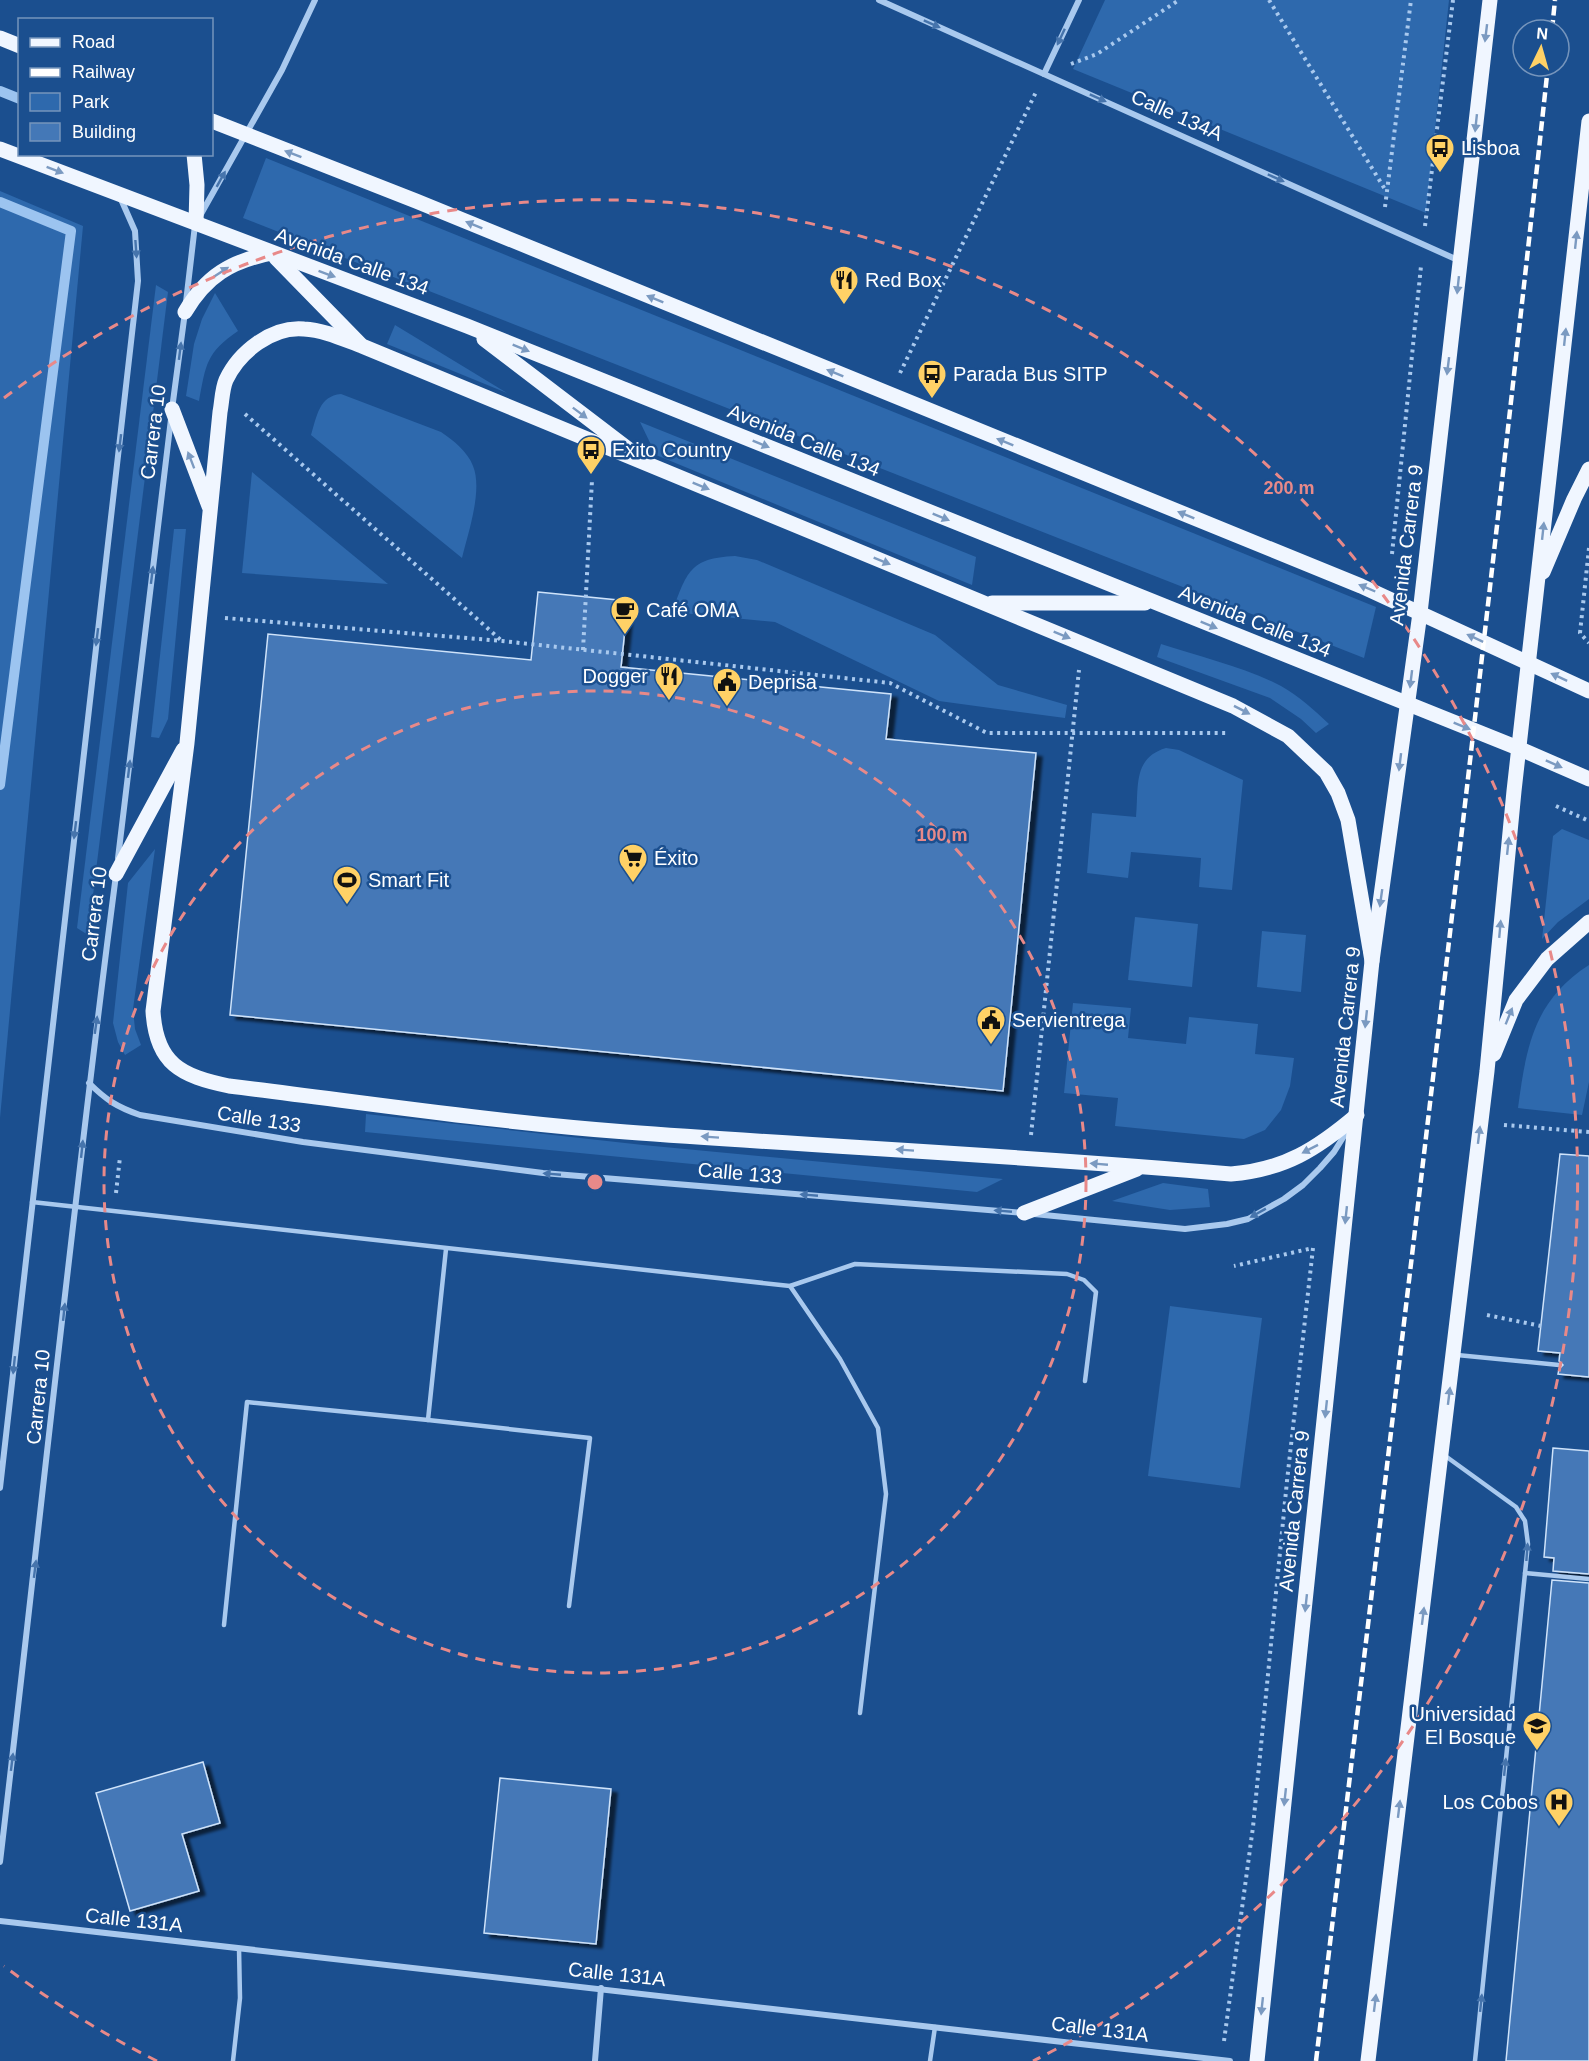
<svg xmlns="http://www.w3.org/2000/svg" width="1589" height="2061" viewBox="0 0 1589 2061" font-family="Arial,sans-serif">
  <defs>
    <filter id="shadow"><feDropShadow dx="6" dy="4" stdDeviation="1.5" flood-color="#0009"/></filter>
  </defs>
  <rect width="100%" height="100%" fill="#1b4f8f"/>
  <g fill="#2e69ad">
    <polygon points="1105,0 1449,0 1426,213 1073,69"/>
    <polygon points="266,158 1376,607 1364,658 243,218"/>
    <polygon points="0,191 83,226 0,1118"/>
    <polygon points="156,285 168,292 88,935 77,928"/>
    <path d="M215 293 238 331C206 353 206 364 199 401L186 396 194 344 202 319Z"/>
    <polygon points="395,325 507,393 387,344"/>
    <path d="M341 394 441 432C453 440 468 452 473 466 483 490 468 533 462 558L311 435C317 416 319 396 341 394Z"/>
    <polygon points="640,422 976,557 972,585 656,455"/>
    <polygon points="252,472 388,584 242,573"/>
    <polygon points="174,529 186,529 168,719 159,738 151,737"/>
    <path d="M735 556 757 560 935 635 998 685 1067 705 1065 718 939 701 775 622 672 612C687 573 689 558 735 556Z"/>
    <path d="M1161 644C1200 657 1245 667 1281 686 1299 696 1314 710 1329 724L1316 733 1301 719 1270 698 1157 657Z"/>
    <path d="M1166 748 1179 750 1243 780 1232 890 1199 887 1201 858 1131 852 1128 878 1087 873 1092 813 1136 817C1139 788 1132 758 1166 748Z"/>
    <polygon points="1562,829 1589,840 1589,899 1558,922 1542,939 1553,836"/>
    <polygon points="155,849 133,1009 135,1029 141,1045 125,1055 118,1042 113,1023 128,883"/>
    <polygon points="1135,917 1198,924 1192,987 1128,980"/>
    <polygon points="1262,931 1306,935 1301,992 1257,987"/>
    <path d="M1589 965V1082L1582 1115 1518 1108C1526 1047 1534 1000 1589 965Z"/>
    <polygon points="1073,1003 1131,1008 1128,1038 1186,1044 1189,1017 1258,1024 1255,1054 1294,1058 1290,1086 1281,1110 1265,1130 1244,1139 1115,1126 1118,1098 1064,1093"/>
    <polygon points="366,1114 643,1145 1003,1179 977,1192 365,1132"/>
    <polygon points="1163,1183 1208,1189 1210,1207 1170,1210 1112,1201"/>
    <polygon points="1170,1306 1262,1318 1240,1488 1148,1476"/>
  </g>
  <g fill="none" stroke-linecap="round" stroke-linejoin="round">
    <g stroke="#9cc4f0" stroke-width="10">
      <polyline points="0,91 20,99"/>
      <polyline points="0,202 71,231 0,785"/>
    </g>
  </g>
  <g fill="#4478b7" stroke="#cfe3fa" stroke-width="1.5" filter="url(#shadow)">
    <polygon points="538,592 628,601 621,667 891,694 886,739 1036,753 1003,1091 230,1015 268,634 531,660"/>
    <polygon points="1560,1154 1589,1156 1589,1377 1558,1374 1559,1369 1563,1365 1559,1361 1560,1353 1538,1351"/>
    <polygon points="1553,1448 1589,1451 1589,1574 1553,1571 1554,1558 1544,1557"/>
    <polygon points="1552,1580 1589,1583 1589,2061 1506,2061"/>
    <polygon points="203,1762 220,1823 182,1834 199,1891 130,1911 96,1793"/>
    <polygon points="500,1778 611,1789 596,1944 484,1933"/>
  </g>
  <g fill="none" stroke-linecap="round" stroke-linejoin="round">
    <g stroke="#a9c9ee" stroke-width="4" stroke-dasharray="3 4.5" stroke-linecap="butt">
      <polyline points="1269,0 1386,191"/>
      <polyline points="1071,64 1097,54 1179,0"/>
      <polyline points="1385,207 1411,0"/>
      <polyline points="1425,226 1453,0"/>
      <polyline points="900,373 1037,90"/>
      <polyline points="245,414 502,641"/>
      <polyline points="1589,548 1580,633 1589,643"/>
      <polyline points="1392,554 1421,266"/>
      <polyline points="225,618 502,641 890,683 987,733 1229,733"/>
      <polyline points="583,650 592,480"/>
      <polyline points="1556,806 1589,821"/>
      <polyline points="1504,1125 1589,1132"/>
      <polyline points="1031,1135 1079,670"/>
      <polyline points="116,1193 120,1157"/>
      <polyline points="1487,1315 1541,1326"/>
      <polyline points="1224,2041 1253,1827 1287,1481 1313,1248 1234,1266"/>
    </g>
    <g stroke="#a9c9ee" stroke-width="4.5">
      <polyline points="32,1202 790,1286 855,1264 1067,1274 1084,1280 1096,1292 1085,1381"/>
      <polyline points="446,1249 428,1420 590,1438 569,1606"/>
      <polyline points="790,1286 840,1359 878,1428 886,1494 860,1713"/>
      <polyline points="1457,1355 1559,1365"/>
      <polyline points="1444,1455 1516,1507 1525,1521 1528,1544 1475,2061"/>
      <polyline points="1525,1573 1589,1579"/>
      <polyline points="224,1625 247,1402 428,1420"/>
      <polyline points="233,2061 240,1998 239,1948"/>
      <polyline points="930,2061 935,2027"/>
    </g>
    <g stroke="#a9c9ee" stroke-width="6">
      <polyline points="879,0 1460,261"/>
      <polyline points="1044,74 1079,0"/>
      <polyline points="201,214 282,70 315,0"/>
      <polyline points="186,302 195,225"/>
      <polyline points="172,409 185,312"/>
      <polyline points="118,858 171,419"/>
      <path d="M89 1083C106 1100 117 1107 140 1115L303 1142 543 1173 1024 1213 1185 1229 1227 1224 1248 1219 1284 1199 1303 1185 1320 1168 1334 1152 1349 1128"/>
      <polyline points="0,1488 138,281 135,231 120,197"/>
      <path d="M0 1862C39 1533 73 1203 116 875"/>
      <polyline points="0,1921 1230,2061"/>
      <polyline points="595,2061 601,1988"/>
    </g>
    <g stroke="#f0f6ff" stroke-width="15">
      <polyline points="0,38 20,46"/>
      <polyline points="212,121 416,201 1361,586 1589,691"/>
      <polyline points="0,149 467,326 1518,748 1589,779"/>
      <polyline points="194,154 197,185 196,223"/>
      <polyline points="276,258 360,344"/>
      <path d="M185 312C206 276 231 261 272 253"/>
      <polyline points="484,339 632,452"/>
      <polyline points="172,409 209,506"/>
      <polyline points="1543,572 1574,499 1589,469"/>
      <polyline points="992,603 1145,603"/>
      <polyline points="116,874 183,750"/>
      <polyline points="1494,1054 1516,1000 1547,959 1589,922"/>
      <path d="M1357 1115C1317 1149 1284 1170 1231 1174 1029 1156 828 1147 626 1132 493 1122 361 1102 229 1086 181 1076 156 1064 153 1011L187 743 220 412C222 402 222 389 226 380 239 352 272 326 304 329 324 330 343 339 362 346L1233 706 1288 736 1326 772 1338 793 1348 820 1372 961"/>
      <polyline points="1024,1213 1137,1169"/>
      <polyline points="1257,2061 1372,961 1420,613 1490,0"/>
      <polyline points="1368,2061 1487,1071 1514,791 1589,121"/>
    </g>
    <g stroke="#fff" stroke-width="4.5" stroke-dasharray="10 4.5" stroke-linecap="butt">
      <polyline points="1552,30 1555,0"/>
      <path d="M1316 2061C1395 1396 1476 732 1548 66"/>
    </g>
  </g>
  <defs><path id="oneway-solid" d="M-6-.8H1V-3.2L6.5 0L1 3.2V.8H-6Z" transform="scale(1.5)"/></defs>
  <g fill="#4674ac">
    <use href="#oneway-solid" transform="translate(932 24) rotate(24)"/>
    <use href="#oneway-solid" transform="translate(1061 37) rotate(115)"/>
    <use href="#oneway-solid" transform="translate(1098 98) rotate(24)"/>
    <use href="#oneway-solid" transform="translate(1276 178) rotate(24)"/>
    <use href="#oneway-solid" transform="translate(221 179) rotate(-61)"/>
    <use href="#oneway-solid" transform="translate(136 249) rotate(86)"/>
    <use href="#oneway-solid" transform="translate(180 351) rotate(-83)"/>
    <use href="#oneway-solid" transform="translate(120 443) rotate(97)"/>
    <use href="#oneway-solid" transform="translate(152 575) rotate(-83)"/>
    <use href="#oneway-solid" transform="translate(97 637) rotate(97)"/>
    <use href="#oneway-solid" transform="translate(129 769) rotate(-83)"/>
    <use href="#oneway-solid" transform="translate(75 830) rotate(97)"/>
    <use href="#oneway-solid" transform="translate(96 1025) rotate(-82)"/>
    <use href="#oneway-solid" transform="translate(82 1149) rotate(-84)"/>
    <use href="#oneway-solid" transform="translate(552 1174) rotate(-175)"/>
    <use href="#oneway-solid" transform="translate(809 1195) rotate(-175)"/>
    <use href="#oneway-solid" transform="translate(1003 1211) rotate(-175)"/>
    <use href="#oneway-solid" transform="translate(1258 1213) rotate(151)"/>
    <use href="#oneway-solid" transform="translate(64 1312) rotate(-84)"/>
    <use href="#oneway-solid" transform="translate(14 1365) rotate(96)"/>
    <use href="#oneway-solid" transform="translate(1527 1552) rotate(-86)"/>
    <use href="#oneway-solid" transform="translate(35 1569) rotate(-83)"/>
    <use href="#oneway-solid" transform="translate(12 1762) rotate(-83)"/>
    <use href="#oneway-solid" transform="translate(1505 1767) rotate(-84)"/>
    <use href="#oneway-solid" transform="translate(1481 2003) rotate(-84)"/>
  </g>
  <g fill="#7b9ac1">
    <use href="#oneway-solid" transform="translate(1486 33) rotate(97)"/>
    <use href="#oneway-solid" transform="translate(1476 123) rotate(96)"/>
    <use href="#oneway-solid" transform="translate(293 154) rotate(-159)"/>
    <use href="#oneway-solid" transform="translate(55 170) rotate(21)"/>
    <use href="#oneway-solid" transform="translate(474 225) rotate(-158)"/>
    <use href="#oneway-solid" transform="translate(1576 240) rotate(-84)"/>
    <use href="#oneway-solid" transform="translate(221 272) rotate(-33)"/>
    <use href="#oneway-solid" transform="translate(327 274) rotate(20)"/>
    <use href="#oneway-solid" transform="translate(1458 285) rotate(96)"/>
    <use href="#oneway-solid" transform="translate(655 299) rotate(-158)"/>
    <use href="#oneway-solid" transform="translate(1565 337) rotate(-84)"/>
    <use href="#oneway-solid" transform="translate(521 348) rotate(22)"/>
    <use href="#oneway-solid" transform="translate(1448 366) rotate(97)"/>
    <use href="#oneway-solid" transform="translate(835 373) rotate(-158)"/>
    <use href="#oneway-solid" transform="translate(580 413) rotate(37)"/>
    <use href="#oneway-solid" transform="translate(1005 442) rotate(-158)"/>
    <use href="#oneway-solid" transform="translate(761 444) rotate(22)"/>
    <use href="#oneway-solid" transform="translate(191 460) rotate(-111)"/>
    <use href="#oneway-solid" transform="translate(701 486) rotate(22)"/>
    <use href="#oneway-solid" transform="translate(1186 515) rotate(-158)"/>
    <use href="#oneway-solid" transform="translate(941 517) rotate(22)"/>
    <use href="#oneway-solid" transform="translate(1543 531) rotate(-84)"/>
    <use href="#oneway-solid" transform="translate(882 561) rotate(22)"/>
    <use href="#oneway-solid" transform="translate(1367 588) rotate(-157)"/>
    <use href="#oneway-solid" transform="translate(1209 625) rotate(22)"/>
    <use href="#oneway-solid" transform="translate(1062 635) rotate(22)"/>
    <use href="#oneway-solid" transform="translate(1475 638) rotate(-155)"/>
    <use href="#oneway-solid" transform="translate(1559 677) rotate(-155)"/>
    <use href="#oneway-solid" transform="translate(1411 679) rotate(97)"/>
    <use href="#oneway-solid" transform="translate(1242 710) rotate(27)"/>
    <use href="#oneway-solid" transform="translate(1462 726) rotate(22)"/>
    <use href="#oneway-solid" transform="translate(1400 762) rotate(97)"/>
    <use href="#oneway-solid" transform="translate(1554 764) rotate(24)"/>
    <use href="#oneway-solid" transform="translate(1508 846) rotate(-84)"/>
    <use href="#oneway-solid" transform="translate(1381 898) rotate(98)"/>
    <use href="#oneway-solid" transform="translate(1500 929) rotate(-85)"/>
    <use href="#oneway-solid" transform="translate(1509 1016) rotate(-68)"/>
    <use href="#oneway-solid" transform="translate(1366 1019) rotate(96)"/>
    <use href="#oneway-solid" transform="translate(1479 1135) rotate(-83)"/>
    <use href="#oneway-solid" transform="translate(710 1137) rotate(-176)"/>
    <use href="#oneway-solid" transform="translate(1310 1149) rotate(153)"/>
    <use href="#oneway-solid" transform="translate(905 1150) rotate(-176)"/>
    <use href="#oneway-solid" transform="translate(1099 1164) rotate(-175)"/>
    <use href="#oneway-solid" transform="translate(1346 1215) rotate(96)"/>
    <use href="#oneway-solid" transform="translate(1449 1396) rotate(-83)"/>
    <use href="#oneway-solid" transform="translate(1326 1409) rotate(96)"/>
    <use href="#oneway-solid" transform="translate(1306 1603) rotate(96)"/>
    <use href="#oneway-solid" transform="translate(1423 1616) rotate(-83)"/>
    <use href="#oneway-solid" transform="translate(1285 1797) rotate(96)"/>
    <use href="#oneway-solid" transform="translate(1399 1809) rotate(-83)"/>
    <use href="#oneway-solid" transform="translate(1375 2003) rotate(-83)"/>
    <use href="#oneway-solid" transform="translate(1262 2006) rotate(96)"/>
  </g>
  <g fill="none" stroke="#e88989" stroke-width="3" stroke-dasharray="10 8">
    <circle cx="595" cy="1182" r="491"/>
    <path d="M157 2061A982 982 0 0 1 4 1966M4 398A982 982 0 1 1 1033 2061"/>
  </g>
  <defs>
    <g id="bus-pin" transform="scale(1.5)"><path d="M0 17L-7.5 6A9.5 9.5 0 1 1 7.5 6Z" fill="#ffd166" stroke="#1b4f8f"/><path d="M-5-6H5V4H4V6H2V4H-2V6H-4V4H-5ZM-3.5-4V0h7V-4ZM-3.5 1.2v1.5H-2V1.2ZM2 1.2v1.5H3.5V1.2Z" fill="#111"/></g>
    <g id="restaurant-pin" transform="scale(1.5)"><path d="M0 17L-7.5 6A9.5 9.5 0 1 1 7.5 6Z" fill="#ffd166" stroke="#1b4f8f"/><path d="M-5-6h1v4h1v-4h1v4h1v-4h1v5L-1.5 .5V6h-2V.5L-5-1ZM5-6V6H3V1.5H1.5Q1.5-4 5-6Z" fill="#111"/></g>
    <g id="cafe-pin" transform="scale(1.5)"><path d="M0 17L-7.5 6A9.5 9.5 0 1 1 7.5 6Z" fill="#ffd166" stroke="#1b4f8f"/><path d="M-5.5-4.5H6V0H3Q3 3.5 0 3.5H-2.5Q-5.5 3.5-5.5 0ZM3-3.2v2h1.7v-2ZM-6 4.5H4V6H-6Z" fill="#111"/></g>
    <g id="civic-pin" transform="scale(1.5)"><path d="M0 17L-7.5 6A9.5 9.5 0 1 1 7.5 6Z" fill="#ffd166" stroke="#1b4f8f"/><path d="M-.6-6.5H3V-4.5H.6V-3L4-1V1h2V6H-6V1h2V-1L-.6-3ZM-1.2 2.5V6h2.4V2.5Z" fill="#111"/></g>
    <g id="supermarket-pin" transform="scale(1.5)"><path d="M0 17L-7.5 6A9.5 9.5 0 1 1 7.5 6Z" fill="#ffd166" stroke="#1b4f8f"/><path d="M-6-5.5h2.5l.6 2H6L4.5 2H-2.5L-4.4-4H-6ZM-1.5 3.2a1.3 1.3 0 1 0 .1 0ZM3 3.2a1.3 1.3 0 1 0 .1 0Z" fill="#111"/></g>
    <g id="stadium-pin" transform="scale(1.5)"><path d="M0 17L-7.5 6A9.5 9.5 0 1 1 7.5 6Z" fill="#ffd166" stroke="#1b4f8f"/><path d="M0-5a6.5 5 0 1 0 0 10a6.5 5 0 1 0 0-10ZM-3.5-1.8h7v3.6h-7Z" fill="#111"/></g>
    <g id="university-pin" transform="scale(1.5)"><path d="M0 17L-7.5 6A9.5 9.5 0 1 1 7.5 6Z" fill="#ffd166" stroke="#1b4f8f"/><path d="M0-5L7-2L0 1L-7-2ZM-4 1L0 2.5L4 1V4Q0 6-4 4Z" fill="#111"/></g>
    <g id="hospital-pin" transform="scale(1.5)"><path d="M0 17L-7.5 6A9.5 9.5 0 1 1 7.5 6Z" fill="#ffd166" stroke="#1b4f8f"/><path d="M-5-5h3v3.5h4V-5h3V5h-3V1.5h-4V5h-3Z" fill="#111"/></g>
  </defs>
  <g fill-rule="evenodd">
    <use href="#bus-pin" x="1440" y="148"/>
    <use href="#restaurant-pin" x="844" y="280"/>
    <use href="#bus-pin" x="932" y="374"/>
    <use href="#bus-pin" x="591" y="450"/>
    <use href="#cafe-pin" x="625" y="610"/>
    <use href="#restaurant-pin" x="669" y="676"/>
    <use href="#civic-pin" x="727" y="682"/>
    <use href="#supermarket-pin" x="633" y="858"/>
    <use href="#stadium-pin" x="347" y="880"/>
    <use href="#civic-pin" x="991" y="1020"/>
    <use href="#university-pin" x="1537" y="1726"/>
    <use href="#hospital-pin" x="1559" y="1802"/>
  </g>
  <g text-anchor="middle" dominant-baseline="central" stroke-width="5" stroke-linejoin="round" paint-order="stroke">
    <g font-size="20" fill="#fff" stroke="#1b4f8f">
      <text transform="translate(1177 115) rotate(24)">Calle 134A</text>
      <text transform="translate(352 261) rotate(20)">Avenida Calle 134</text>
      <text transform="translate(153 432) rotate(-83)">Carrera 10</text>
      <text transform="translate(804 440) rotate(22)">Avenida Calle 134</text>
      <text transform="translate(1406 545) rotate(-83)">Avenida Carrera 9</text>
      <text transform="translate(1255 621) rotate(22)">Avenida Calle 134</text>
      <text transform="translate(94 914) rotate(-83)">Carrera 10</text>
      <text transform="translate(1345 1027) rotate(-84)">Avenida Carrera 9</text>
      <text transform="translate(259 1119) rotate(9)">Calle 133</text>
      <text transform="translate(740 1173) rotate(5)">Calle 133</text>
      <text transform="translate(38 1397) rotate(-84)">Carrera 10</text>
      <text transform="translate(1294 1511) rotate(-84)">Avenida Carrera 9</text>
      <text transform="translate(134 1920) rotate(6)">Calle 131A</text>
      <text transform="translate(617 1974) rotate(6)">Calle 131A</text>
      <text transform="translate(1100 2029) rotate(7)">Calle 131A</text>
    </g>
    <g font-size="20" fill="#fff" stroke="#1b4f8f" text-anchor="start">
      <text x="1461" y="148">Lisboa</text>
      <text x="865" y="280">Red Box</text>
      <text x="953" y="374">Parada Bus SITP</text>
      <text x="612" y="450">Exito Country</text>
      <text x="646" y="610">Café OMA</text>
      <text x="648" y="676" text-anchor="end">Dogger</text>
      <text x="748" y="682">Deprisa</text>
      <text x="654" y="858">Éxito</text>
      <text x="368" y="880">Smart Fit</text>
      <text x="1012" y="1020">Servientrega</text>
      <text x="1516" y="1714" text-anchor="end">Universidad<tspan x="1516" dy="23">El Bosque</tspan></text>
      <text x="1538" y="1802" text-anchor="end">Los Cobos</text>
    </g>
  </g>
  <circle cx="595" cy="1182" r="9" fill="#e88989" stroke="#1b4f8f" stroke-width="3"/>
  <g font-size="18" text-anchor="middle" font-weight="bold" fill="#e88989" stroke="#1b4f8f" stroke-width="5" stroke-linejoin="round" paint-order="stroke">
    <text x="1289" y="494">200 m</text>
    <text x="942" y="841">100 m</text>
  </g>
  <rect x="18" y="18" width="195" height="138" fill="#1b4f8f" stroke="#7695bc" stroke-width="1.5"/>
  <rect x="30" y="38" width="30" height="9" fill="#f0f6ff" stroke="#7695bc" stroke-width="1.5"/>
  <text x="72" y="48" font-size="18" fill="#ffffff">Road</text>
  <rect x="30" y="68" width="30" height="9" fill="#ffffff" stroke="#7695bc" stroke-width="1.5"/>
  <text x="72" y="78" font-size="18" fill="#ffffff">Railway</text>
  <rect x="30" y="93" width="30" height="18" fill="#2e69ad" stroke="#7695bc" stroke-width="1.5"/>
  <text x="72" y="108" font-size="18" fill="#ffffff">Park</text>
  <rect x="30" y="123" width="30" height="18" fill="#4478b7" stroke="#7695bc" stroke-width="1.5"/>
  <text x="72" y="138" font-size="18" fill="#ffffff">Building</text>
  <g transform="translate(1541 48) rotate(5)"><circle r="28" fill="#1b4f8f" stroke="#7695bc" stroke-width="1.5"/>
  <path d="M0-4.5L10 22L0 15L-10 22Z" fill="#ffd166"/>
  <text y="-9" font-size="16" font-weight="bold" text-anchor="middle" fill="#ffffff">N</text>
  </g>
</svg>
